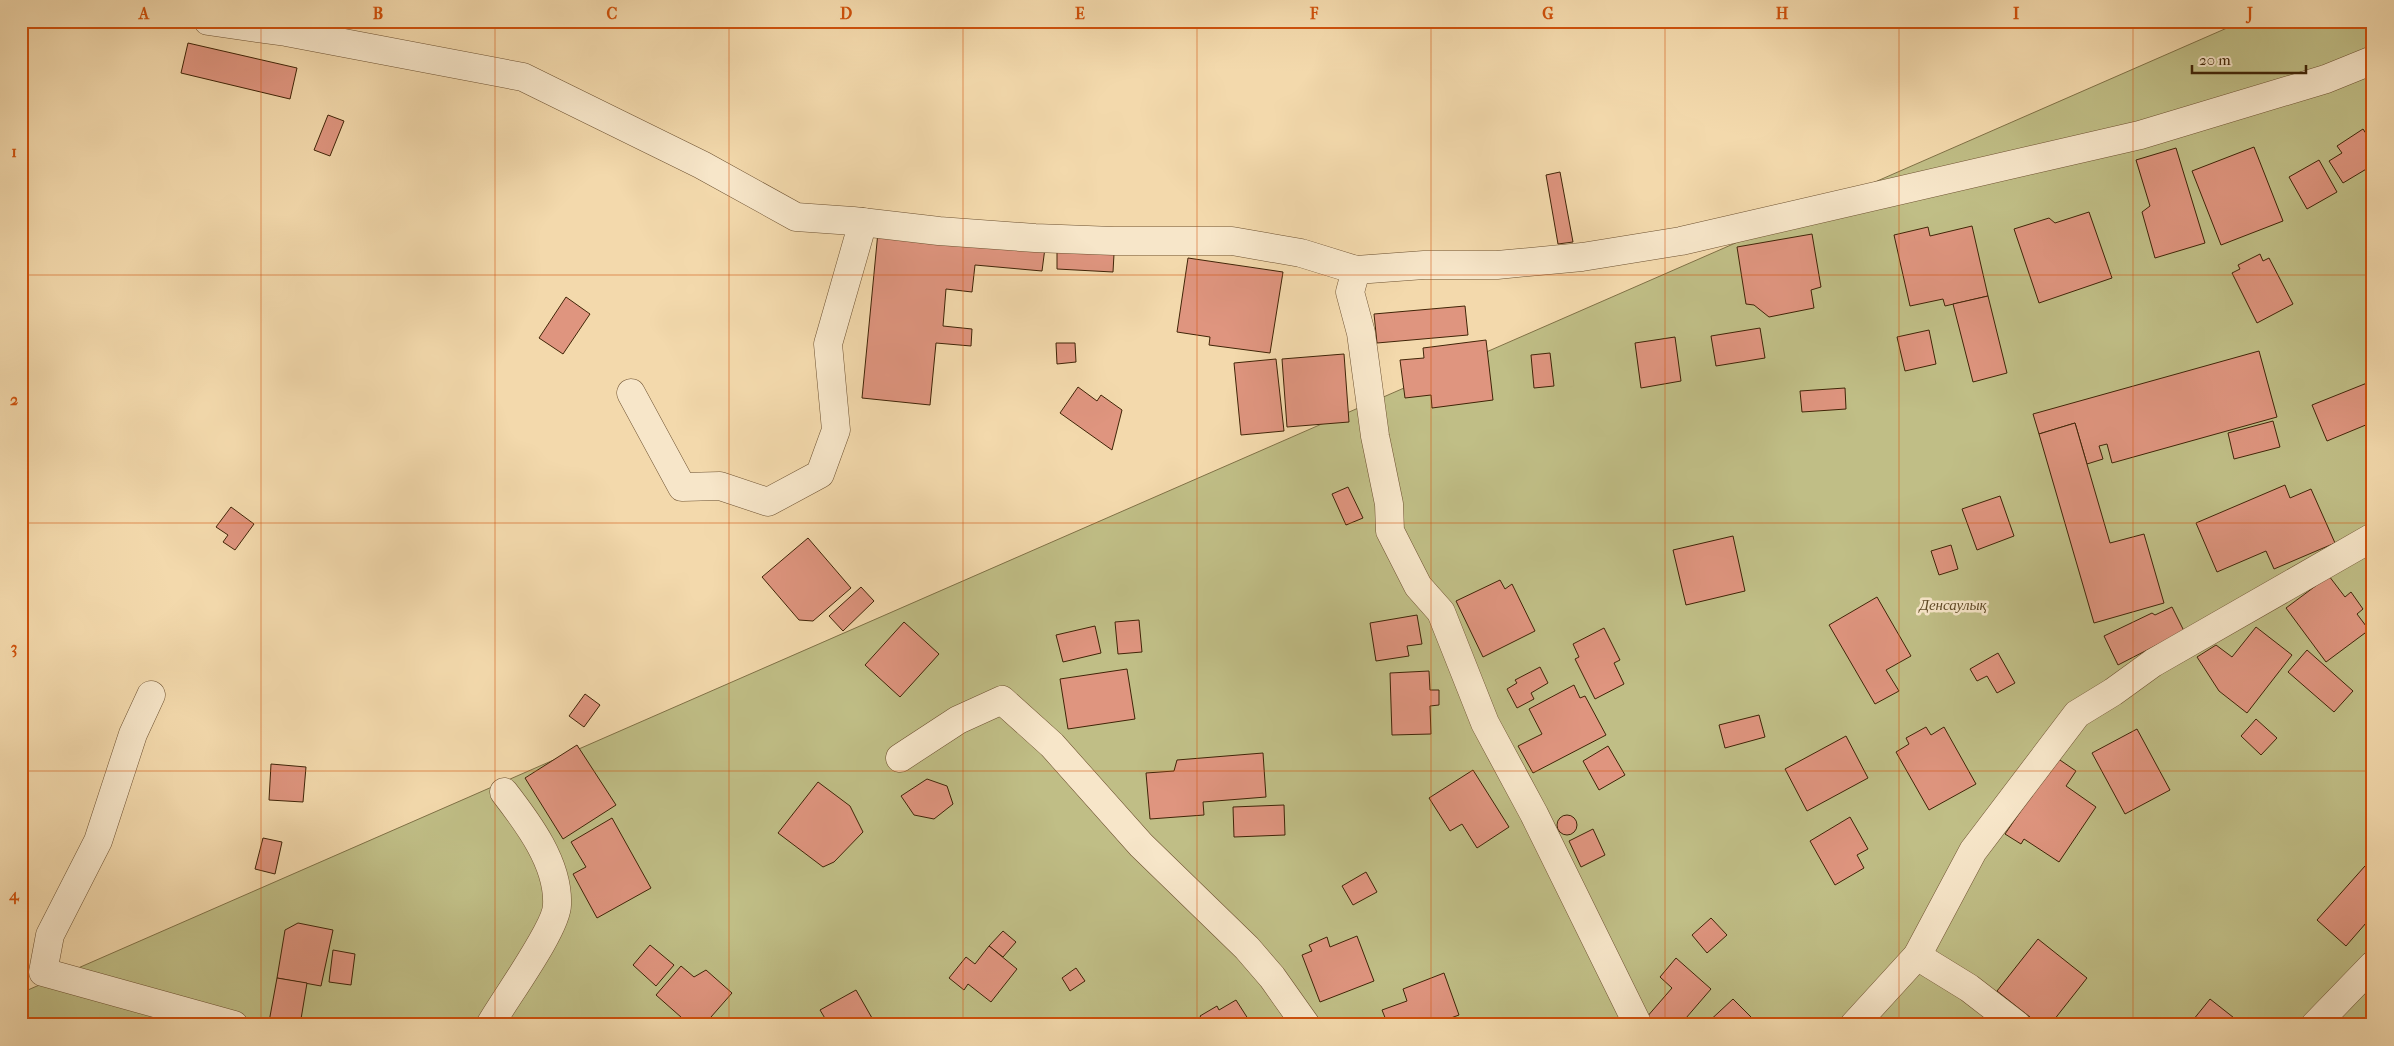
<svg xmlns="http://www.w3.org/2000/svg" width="2394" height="1046" viewBox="0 0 2394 1046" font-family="'IM FELL French Canon',serif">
  <rect width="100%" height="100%" fill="#f3d9ac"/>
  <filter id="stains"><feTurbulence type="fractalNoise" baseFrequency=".004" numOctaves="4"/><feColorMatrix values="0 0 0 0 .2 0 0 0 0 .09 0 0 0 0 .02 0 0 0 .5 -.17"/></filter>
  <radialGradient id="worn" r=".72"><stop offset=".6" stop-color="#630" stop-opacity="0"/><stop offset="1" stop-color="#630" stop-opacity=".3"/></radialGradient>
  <polygon fill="#c0be86" stroke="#807146" points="2243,21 2373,21 2373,1025 21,1025 21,993"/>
  <g fill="#df957f" stroke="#402407">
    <polygon points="188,43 297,68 290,99 181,73"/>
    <polygon points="328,115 344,121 330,156 314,150"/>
    <polygon points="2363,129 2373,144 2373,165 2343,183 2329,161 2342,153 2337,146"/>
    <polygon points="2254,147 2283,221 2221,245 2192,171"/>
    <polygon points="2176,148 2205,243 2155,258 2142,212 2150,206 2136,160"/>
    <polygon points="2319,160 2337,192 2307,209 2289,177"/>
    <polygon points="1560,172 1573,242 1558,244 1546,175"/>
    <polygon points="2089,212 2112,278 2039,303 2014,229 2049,218 2055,223"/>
    <polygon points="1972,226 1988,296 1945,306 1943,299 1910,306 1894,235 1928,227 1930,236"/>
    <polygon points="878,232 1045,248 1042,271 975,265 972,292 946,289 943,326 972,329 971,346 936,343 930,405 862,398"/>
    <polygon points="1812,234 1821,287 1811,290 1814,308 1769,317 1754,305 1746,304 1737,247"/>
    <polygon points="1057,251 1114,254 1113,272 1057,269"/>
    <polygon points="2260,254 2263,261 2269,258 2293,304 2257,323 2232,273 2240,269 2238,265"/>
    <polygon points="1188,258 1283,272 1270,353 1209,345 1210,337 1177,332"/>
    <polygon points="1988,296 2007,373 1973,382 1953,304"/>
    <polygon points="566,297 590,314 563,354 539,338"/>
    <polygon points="1465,306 1468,335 1377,343 1374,314"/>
    <polygon points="1760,328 1765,358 1716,366 1711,336"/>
    <polygon points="1929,330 1936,364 1905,371 1897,337"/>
    <polygon points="1675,337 1681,381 1641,388 1635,343"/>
    <polygon points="1486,340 1493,400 1432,408 1431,395 1405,398 1400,360 1424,358 1423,348"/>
    <polygon points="1056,343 1075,343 1076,362 1057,364"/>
    <polygon points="2259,351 2277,417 2112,463 2107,444 2099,446 2103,459 2087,464 2075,423 2039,434 2033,414"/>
    <polygon points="1550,353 1554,386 1534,388 1531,355"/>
    <polygon points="1344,354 1349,422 1287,427 1282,359"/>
    <polygon points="1276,359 1284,431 1241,435 1234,363"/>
    <polygon points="2367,383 2373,397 2373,422 2327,441 2312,405"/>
    <polygon points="1078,387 1097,401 1101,395 1122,410 1112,450 1060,413"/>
    <polygon points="1845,388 1846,409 1802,412 1800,391"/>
    <polygon points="2273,421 2280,447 2234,459 2228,433"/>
    <polygon points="2075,423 2110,543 2144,534 2164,603 2094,623 2039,434"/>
    <polygon points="2285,485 2290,498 2311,489 2335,543 2274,569 2266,551 2217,572 2196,523"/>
    <polygon points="1348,487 1363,518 1346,525 1332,494"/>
    <polygon points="2000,496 2014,536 1977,550 1962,509"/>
    <polygon points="231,507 254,524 235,550 223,542 228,535 216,527"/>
    <polygon points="1733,536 1745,591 1686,605 1673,550"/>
    <polygon points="808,538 851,588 813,621 799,620 762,577"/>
    <polygon points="1951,545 1958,569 1939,575 1931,551"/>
    <polygon points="2329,576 2345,597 2351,592 2363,609 2357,614 2369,630 2326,662 2286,608"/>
    <polygon points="1500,580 1505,589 1512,584 1535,631 1483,657 1456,601"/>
    <polygon points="861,587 874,601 843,631 829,616"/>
    <polygon points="1877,597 1911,656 1886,670 1899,691 1875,704 1829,625"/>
    <polygon points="2172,607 2184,631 2118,665 2104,636 2152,613 2155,615"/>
    <polygon points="1417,615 1422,644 1407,646 1409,656 1376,661 1370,623"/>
    <polygon points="1139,620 1142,652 1118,654 1115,622"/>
    <polygon points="904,622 939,654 900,697 865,665"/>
    <polygon points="1095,626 1101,653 1063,662 1056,635"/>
    <polygon points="2256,627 2292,655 2247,713 2219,691 2197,657 2216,645 2232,657"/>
    <polygon points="1604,628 1620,660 1614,663 1624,684 1595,699 1575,659 1579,657 1573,644"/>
    <polygon points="2307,650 2353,691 2334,712 2288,672"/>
    <polygon points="1998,653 2015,683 1997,693 1987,676 1977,681 1970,669"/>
    <polygon points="1540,667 1548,683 1531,693 1534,699 1517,708 1507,689 1517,683 1515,680"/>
    <polygon points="1127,669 1135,719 1068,729 1060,679"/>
    <polygon points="1429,671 1430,690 1439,690 1439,705 1430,706 1431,734 1392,735 1390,673"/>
    <polygon points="1574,685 1580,698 1585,696 1606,735 1533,773 1518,746 1542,734 1529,709"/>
    <polygon points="585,694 600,705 584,727 569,716"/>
    <polygon points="1759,715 1765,737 1725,748 1719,725"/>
    <polygon points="2256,719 2277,738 2261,755 2241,736"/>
    <polygon points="1926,727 1931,735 1944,727 1976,784 1929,810 1896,752 1909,744 1906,738"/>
    <polygon points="2137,729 2170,790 2125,814 2092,753"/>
    <polygon points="1846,736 1868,778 1807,811 1785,769"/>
    <polygon points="577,745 616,805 563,839 525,778"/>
    <polygon points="1608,746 1625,775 1599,790 1583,761"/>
    <polygon points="1263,753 1266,797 1203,802 1204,815 1150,819 1146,773 1174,771 1177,760"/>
    <polygon points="2057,758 2076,771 2066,786 2096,807 2059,862 2024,839 2021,844 2005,834"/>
    <polygon points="271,764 306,767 303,802 269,800"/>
    <polygon points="1473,770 1509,827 1477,848 1462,824 1450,831 1429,798"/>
    <polygon points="927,779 947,786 953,804 934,819 914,815 901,796"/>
    <polygon points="818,782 850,806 863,832 834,862 823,867 778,833"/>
    <polygon points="1284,805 1285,835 1234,837 1233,807"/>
    <circle cx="1567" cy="825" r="10"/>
    <polygon points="1850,817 1868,849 1857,855 1864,868 1835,885 1810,841"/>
    <polygon points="612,818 651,888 597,918 573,874 586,867 571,842"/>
    <polygon points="1593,829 1605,855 1581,867 1569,841"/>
    <polygon points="263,838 282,842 275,874 255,869"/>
    <polygon points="2365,866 2373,873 2373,915 2346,946 2317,920"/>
    <polygon points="1366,872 1377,892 1353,905 1342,886"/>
    <polygon points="1711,918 1727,935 1707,953 1692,935"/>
    <polygon points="298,923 333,930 321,986 277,978 285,930"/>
    <polygon points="1003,931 1016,942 1003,957 989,946"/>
    <polygon points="1357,936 1374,981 1320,1002 1302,955 1312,951 1309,945 1327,937 1330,947"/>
    <polygon points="2038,939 2087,978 2050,1025 2040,1025 1997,991"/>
    <polygon points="650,945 674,965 656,986 633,965"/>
    <polygon points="989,946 1017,969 991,1002 968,984 964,990 949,978 966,957 975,964"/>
    <polygon points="333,950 355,954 351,985 329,982"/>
    <polygon points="1676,958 1711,989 1680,1025 1654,1025 1646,1018 1672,988 1660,977"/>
    <polygon points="681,966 694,977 706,970 732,993 704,1025 690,1025 656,995"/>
    <polygon points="1076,968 1085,981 1070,991 1062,978"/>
    <polygon points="1444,973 1459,1015 1432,1025 1388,1025 1382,1010 1407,1001 1403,989"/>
    <polygon points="277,978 307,983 300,1025 269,1022"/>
    <polygon points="856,990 872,1018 859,1025 829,1025 820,1010"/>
    <polygon points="1733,999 1753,1019 1747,1025 1705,1025"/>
    <polygon points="2210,999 2243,1025 2189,1025"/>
    <polygon points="1236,1000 1252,1025 1202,1025 1204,1022 1200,1016 1217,1006 1219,1010"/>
    <polygon points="2345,1017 2353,1025 2337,1025"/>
  </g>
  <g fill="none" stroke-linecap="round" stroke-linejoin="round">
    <g stroke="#6d5130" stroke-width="29">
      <g id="minor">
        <polyline points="208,21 286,32 523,77 702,165 796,217 853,221 939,231 1035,238 1114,241 1232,241 1301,253 1356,270 1424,265 1497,265 1582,257 1681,241 2140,135 2326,79 2373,60"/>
        <polyline points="1356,270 1350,292 1361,333 1375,436 1389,504 1390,531 1418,586 1441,612 1485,723 1534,814 1638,1025"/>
        <polyline points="631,393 682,487 720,486 768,502 820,474 836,430 828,344 863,222"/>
        <polyline points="151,695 133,734 98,841 50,935 43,972 234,1025"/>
        <polyline points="900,758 958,720 1002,700 1052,745 1141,845 1247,948 1272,977 1306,1025"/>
        <polyline points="1917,956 1969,988 2017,1025"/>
        <path d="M490 1025C504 1000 557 928 557 905 559 864 528 823 504 792"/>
        <polyline points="1854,1025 1917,956 1973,851 2077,714 2113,692 2153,663 2373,537"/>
        <polyline points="2315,1025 2373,965"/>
      </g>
    </g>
    <use href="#minor" stroke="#f7e6c9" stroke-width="28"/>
  </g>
  <path fill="none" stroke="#cf510b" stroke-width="1" stroke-opacity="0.55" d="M261 21V1025M495 21V1025M729 21V1025M963 21V1025M1197 21V1025M1431 21V1025M1665 21V1025M1899 21V1025M2133 21V1025M21 275H2373M21 523H2373M21 771H2373"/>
  <g text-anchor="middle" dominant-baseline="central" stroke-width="5" stroke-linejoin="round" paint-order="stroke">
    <g font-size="15" font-style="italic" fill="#604a27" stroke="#f7e6c9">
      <text x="1953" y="605">Денсаулық</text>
    </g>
  </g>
  <rect width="2394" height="1046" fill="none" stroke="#f3d9ac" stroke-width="55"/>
  <path d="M2192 65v8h114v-8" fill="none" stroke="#402407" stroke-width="2.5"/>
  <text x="2199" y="65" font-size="15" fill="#402407" stroke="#f7e6c9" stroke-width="4" paint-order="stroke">20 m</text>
  <rect x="28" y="28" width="2338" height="990" fill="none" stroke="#cf510b" stroke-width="2"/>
  <g font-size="16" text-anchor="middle" font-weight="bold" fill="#cf510b">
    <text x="144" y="19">A</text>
    <text x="378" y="19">B</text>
    <text x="612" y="19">C</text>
    <text x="846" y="19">D</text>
    <text x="1080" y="19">E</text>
    <text x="1314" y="19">F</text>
    <text x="1548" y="19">G</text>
    <text x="1782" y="19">H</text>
    <text x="2016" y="19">I</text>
    <text x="2250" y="19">J</text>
    <text x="14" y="157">1</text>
    <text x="14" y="405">2</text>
    <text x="14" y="653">3</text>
    <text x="14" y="900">4</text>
  </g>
  <rect width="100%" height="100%" filter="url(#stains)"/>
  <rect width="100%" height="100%" fill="url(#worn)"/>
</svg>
